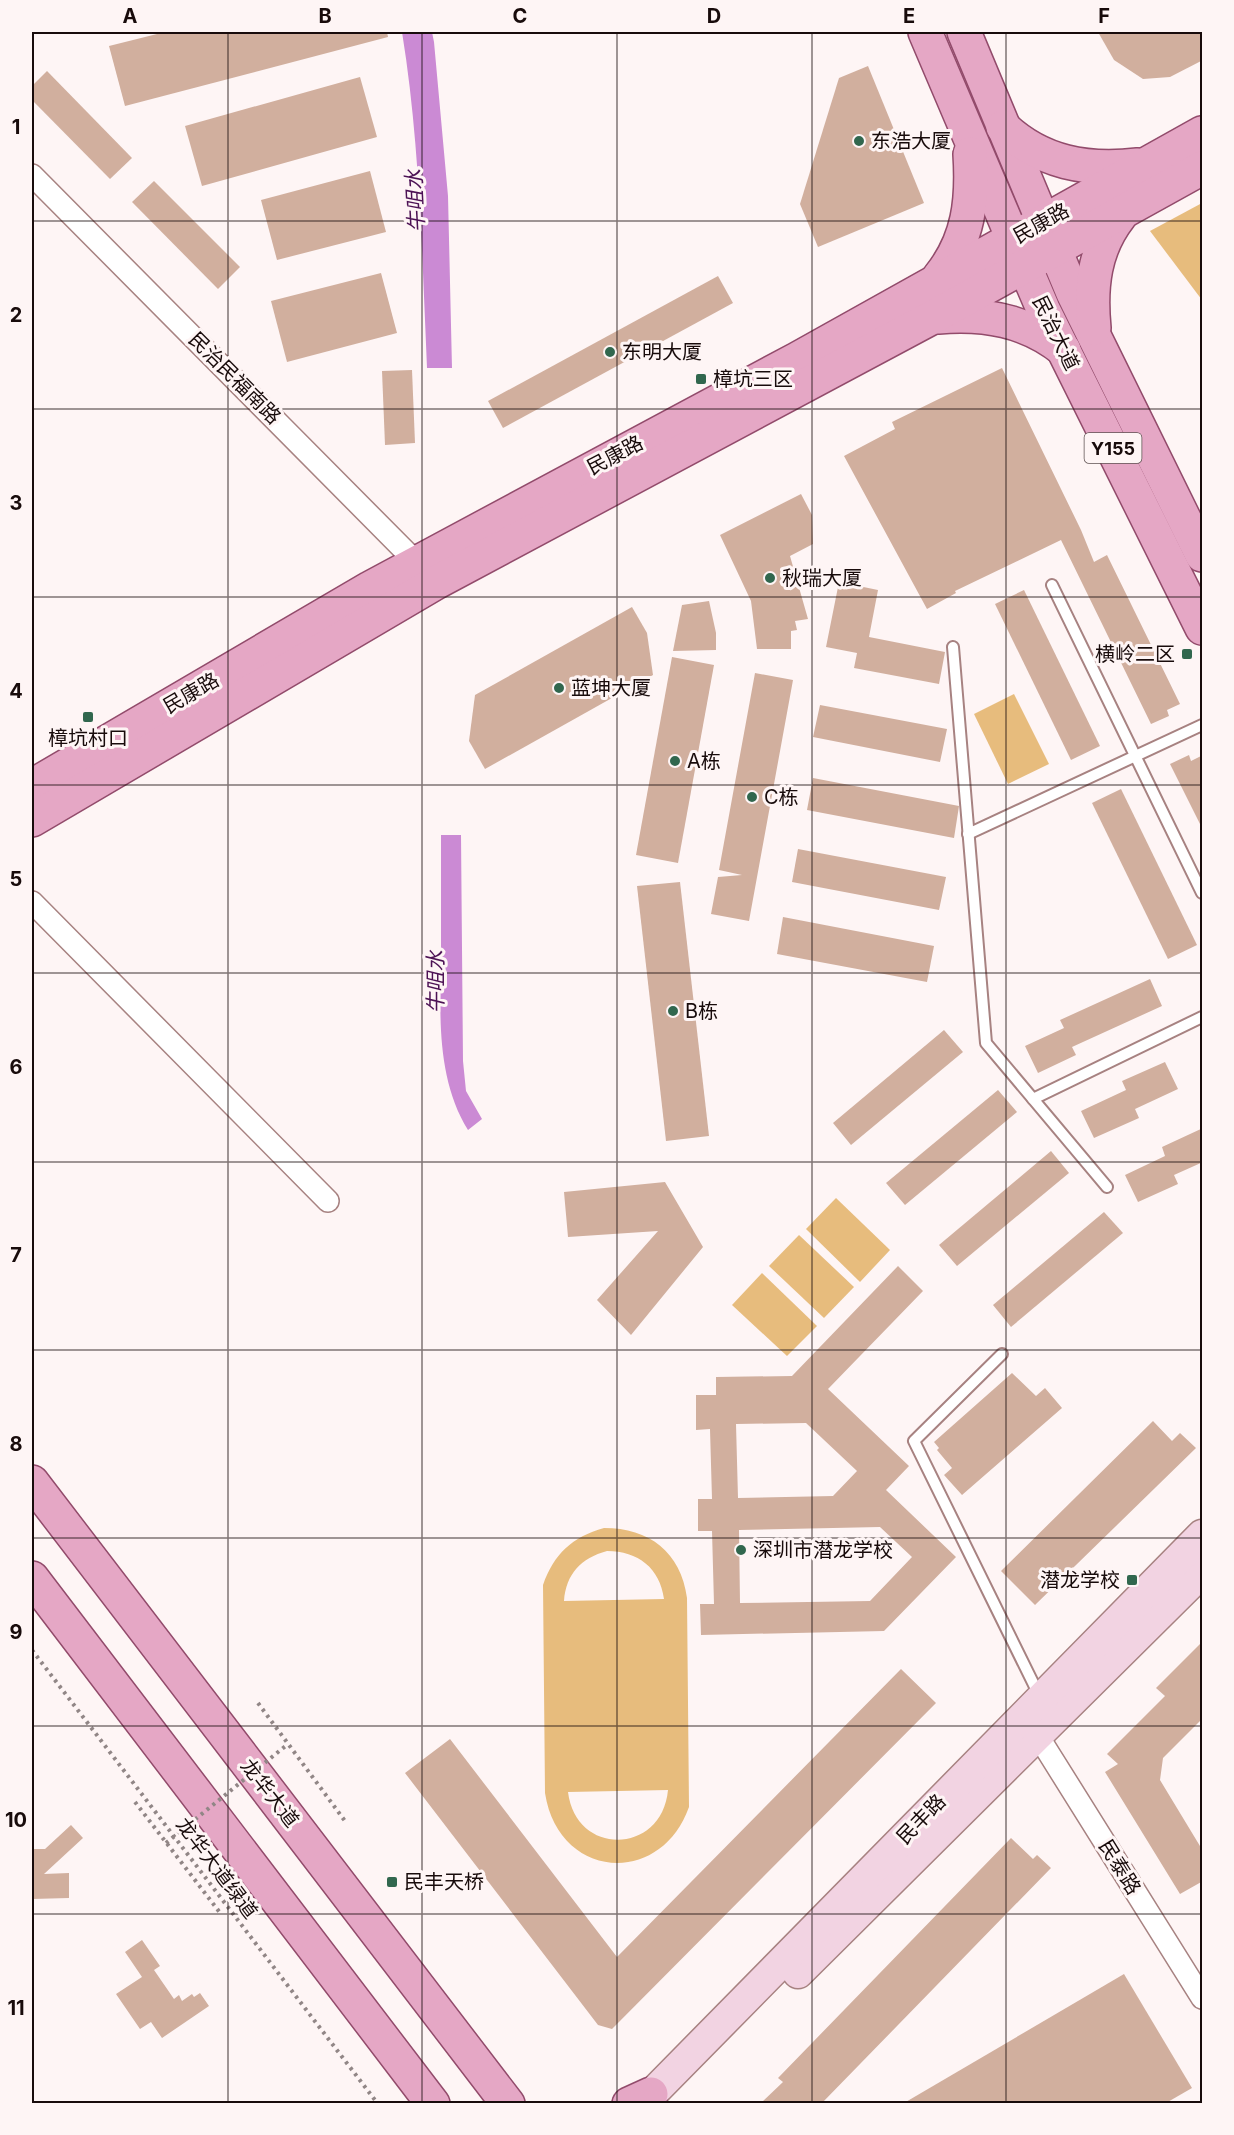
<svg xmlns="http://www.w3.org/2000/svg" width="1234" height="2135" viewBox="0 0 1234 2135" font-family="Inter,'Noto Sans SC',sans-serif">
  <rect width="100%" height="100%" fill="#fef5f5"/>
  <g fill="#e7bc7d" fill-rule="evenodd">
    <polygon points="1202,203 1202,300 1150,231"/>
    <polygon points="1014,694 1049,764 1008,784 974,714"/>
    <polygon points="836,1198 890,1250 860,1282 806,1229"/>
    <polygon points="799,1235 854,1287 824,1318 769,1266"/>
    <polygon points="762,1273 817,1326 787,1356 732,1305"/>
    <path d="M604 1528C649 1528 681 1552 687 1598L689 1807C660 1888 558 1879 545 1793L543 1585C554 1554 572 1537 604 1528ZM607 1551C638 1551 660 1568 664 1599L564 1601C566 1574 581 1558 607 1551ZM668 1790C662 1855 576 1857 568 1792Z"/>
  </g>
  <g fill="#cb8ad4">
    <path d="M402 32H432L434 42 448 196 452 368H427C422 256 420 143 402 32Z"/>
    <path d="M441 835H461L463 1061 466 1091 482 1119 468 1130C436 1078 440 1014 441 955 441 915 441 875 441 835Z"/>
  </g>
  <g fill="#d1af9e" fill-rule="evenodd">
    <polygon points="165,32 387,32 388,37 125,106 109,46"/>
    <polygon points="1098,32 1203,32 1203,60 1170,77 1143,79 1114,60"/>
    <polygon points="868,66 924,203 818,247 800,204 839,78"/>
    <polygon points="47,71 132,158 110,179 32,100 32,86"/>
    <polygon points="360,77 377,137 202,186 185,126"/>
    <polygon points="370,171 386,232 277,260 261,200"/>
    <polygon points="154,181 240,267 218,289 132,202"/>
    <polygon points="381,273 397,333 287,362 271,301"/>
    <polygon points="718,276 733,303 503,428 488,401"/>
    <polygon points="1002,368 1081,530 1094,562 1107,555 1180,704 1167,710 1169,716 1151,724 1061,540 955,591 956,593 927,609 844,456 895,429 892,422"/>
    <polygon points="412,370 415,443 385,445 382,371"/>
    <polygon points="801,494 812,515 813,544 790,556 808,619 795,621 797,630 791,631 791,649 757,649 751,601 720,535"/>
    <polygon points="839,582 878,590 869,637 945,652 939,684 854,668 857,653 826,647"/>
    <polygon points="1024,590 1100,746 1071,760 995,604"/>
    <polygon points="709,601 716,633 716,650 673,651 682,605"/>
    <polygon points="632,607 647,633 653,675 485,769 469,741 475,695"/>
    <polygon points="672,657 714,665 678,863 636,855"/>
    <polygon points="755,673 793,680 749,921 711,914 718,877 742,875 719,870"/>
    <polygon points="820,705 947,729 940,762 813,737"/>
    <polygon points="1189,755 1191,761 1203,755 1203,830 1170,764"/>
    <polygon points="813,778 959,806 954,838 807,810"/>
    <polygon points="1121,789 1197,945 1168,959 1092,803"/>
    <polygon points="798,849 946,877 939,910 792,882"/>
    <polygon points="680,882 709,1136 666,1141 637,886"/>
    <polygon points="783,917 934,946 927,982 777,954"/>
    <polygon points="1150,979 1162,1006 1072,1047 1076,1055 1038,1073 1025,1046 1064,1028 1060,1020"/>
    <polygon points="944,1030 963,1052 851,1145 833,1123"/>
    <polygon points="1165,1062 1178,1089 1135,1109 1139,1118 1094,1138 1081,1111 1126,1090 1122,1081"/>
    <polygon points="998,1090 1017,1112 905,1205 886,1183"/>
    <polygon points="1203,1128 1203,1162 1174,1175 1178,1184 1138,1202 1125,1175 1165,1156 1162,1147"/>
    <polygon points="1051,1151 1069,1173 957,1266 939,1245"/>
    <polygon points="665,1182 703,1247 631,1335 597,1300 658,1231 568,1237 564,1192"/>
    <polygon points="1104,1212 1123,1233 1011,1327 993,1305"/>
    <path d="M898 1266 923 1291 828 1389 909 1466 886 1490 956 1557 884 1631 701 1635 700 1604H714L712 1531H698V1499H712L710 1429 696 1430V1395H716V1377L792 1376ZM806 1423 857 1471 833 1496 738 1498 736 1424ZM880 1527 912 1557 870 1601 740 1603 739 1530Z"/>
    <polygon points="1012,1373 1036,1396 1045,1388 1062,1408 962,1495 944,1475 952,1468 937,1450 939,1448 934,1442"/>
    <polygon points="1153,1421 1172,1441 1180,1433 1196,1448 1035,1605 1001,1571"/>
    <polygon points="1203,1641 1203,1718 1163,1758 1160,1780 1203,1851 1203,1881 1180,1894 1105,1772 1118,1764 1107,1754 1165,1696 1156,1688"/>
    <polygon points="901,1669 936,1703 612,2029 598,2025 405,1773 450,1739 617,1957"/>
    <polygon points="71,1825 83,1838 44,1874 69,1873 69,1898 32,1899 32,1849 45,1849"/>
    <polygon points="1011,1838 1033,1859 1037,1855 1051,1868 822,2103 761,2103 783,2082 778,2078"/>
    <polygon points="142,1940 160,1966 154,1970 174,1999 179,1995 182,2001 192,1994 194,1997 200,1993 209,2006 162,2038 151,2022 140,2029 116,1994 142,1977 125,1952"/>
    <polygon points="1124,1974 1192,2088 1166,2103 904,2103"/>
  </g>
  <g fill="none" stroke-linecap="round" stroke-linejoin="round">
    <g stroke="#a78281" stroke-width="14">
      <g id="service">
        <polyline points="1052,585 1202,893"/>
        <polyline points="953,647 986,1043 1107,1187"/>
        <polyline points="968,834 1202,725"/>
        <polyline points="1033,1099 1202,1017"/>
        <polyline points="1002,1354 914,1441 1040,1697"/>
      </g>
    </g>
    <g stroke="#a78281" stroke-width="24">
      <g id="minor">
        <polyline points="32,175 424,570"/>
        <polyline points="32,902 328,1201"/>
        <polyline points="1038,1736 1202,1998"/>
      </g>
    </g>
    <g stroke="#a78281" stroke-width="33">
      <g id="secondary">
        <polyline points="798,1973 1202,1572"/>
        <polyline points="642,2104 1202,1535"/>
      </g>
    </g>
    <g stroke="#924b6b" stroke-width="36">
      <g id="primary">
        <polyline points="925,32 1043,309 1202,628"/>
        <polyline points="964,32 1073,293 1202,555"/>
        <path d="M1003 127C1041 163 1087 171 1138 165"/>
        <path d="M939 277C969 240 973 200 970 154"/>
        <path d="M938 317C984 313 1027 320 1064 350"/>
        <path d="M1094 328C1090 287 1094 249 1120 216"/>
        <polyline points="32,786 370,588 797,359 1202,133"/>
        <polyline points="32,820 437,582 933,317 1202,168"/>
        <polyline points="32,1482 508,2104"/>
        <polyline points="32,1578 433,2104"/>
        <polyline points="629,2104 651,2094"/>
      </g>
    </g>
    <g stroke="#918686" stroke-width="4" stroke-dasharray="3 4.5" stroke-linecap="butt">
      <polyline points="32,1650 378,2104"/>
      <polyline points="258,1703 345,1821"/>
      <polyline points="135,1802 221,1914"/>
    </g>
    <use href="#service" stroke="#fff" stroke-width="10"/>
    <use href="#minor" stroke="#fff" stroke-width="21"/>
    <use href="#secondary" stroke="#f2d3e2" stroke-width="30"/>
    <use href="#primary" stroke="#e5a7c5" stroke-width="33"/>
    <polyline stroke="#918686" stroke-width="4" stroke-dasharray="3 4.5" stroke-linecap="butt" points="166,1843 288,1744"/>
  </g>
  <path fill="none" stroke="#180b0b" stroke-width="1.5" stroke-opacity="0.55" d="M228 32V2104M422 32V2104M617 32V2104M812 32V2104M1006 32V2104M32 221H1202M32 409H1202M32 597H1202M32 785H1202M32 973H1202M32 1162H1202M32 1350H1202M32 1538H1202M32 1726H1202M32 1914H1202"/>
  <g fill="#31674e" stroke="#fef5f5" stroke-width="2">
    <circle cx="859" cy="141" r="6"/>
    <circle cx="610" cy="352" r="6"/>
    <rect x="695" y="373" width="12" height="12" rx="3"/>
    <circle cx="770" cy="578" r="6"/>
    <rect x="1181" y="648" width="12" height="12" rx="3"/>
    <circle cx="559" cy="688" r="6"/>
    <rect x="82" y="711" width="12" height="12" rx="3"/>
    <circle cx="675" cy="761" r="6"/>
    <circle cx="752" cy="797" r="6"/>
    <circle cx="673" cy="1011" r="6"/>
    <circle cx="741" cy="1550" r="6"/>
    <rect x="1126" y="1574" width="12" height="12" rx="3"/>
    <rect x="386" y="1876" width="12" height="12" rx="3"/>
  </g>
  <g text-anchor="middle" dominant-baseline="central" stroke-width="6" stroke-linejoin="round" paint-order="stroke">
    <rect fill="#fef5f5" stroke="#5d5151" stroke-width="1.5" x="1084.5" y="433" width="57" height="30" rx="4.5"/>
    <g font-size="18" font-weight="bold" fill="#180b0b">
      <text x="1113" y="448">Y155</text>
    </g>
    <g font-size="20" fill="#180b0b" stroke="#fef5f5" text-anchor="start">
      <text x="871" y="141">东浩大厦</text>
      <text x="622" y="352">东明大厦</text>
      <text x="713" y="379">樟坑三区</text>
      <text x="782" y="578">秋瑞大厦</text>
      <text x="1175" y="654" text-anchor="end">横岭二区</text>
      <text x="571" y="688">蓝坤大厦</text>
      <text x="88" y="738" text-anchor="middle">樟坑村口</text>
      <text x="687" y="761">A栋</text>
      <text x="764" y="797">C栋</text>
      <text x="685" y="1011">B栋</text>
      <text x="753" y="1550">深圳市潜龙学校</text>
      <text x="1120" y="1580" text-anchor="end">潜龙学校</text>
      <text x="404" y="1882">民丰天桥</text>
    </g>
    <g font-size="20" fill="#180b0b" stroke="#fef5f5">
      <text transform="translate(1041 223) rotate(-29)">民康路</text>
      <text transform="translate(1056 333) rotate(64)">民治大道</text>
      <text transform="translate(235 378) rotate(45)">民治民福南路</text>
      <text transform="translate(615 455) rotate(-28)">民康路</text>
      <text transform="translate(191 693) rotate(-30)">民康路</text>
      <text transform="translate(270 1793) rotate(52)">龙华大道</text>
      <text transform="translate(921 1819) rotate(-46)">民丰路</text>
      <text transform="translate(1120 1867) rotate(58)">民泰路</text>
      <text transform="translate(217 1868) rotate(53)">龙华大道绿道</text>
    </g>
    <g font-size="21" font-style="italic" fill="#4c1154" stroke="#fef5f5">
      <text transform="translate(415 201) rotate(-93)">牛咀水</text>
      <text transform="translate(435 982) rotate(-90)">牛咀水</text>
    </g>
  </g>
  <rect width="1234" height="2135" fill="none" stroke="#fef5f5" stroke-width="66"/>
  <rect x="33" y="33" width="1168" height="2069" fill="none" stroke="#180b0b" stroke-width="2"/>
  <g font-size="20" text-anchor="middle" font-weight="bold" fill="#180b0b">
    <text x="130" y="23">A</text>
    <text x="325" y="23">B</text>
    <text x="520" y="23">C</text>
    <text x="714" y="23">D</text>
    <text x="909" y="23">E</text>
    <text x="1104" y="23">F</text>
    <text x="16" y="134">1</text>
    <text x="16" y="322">2</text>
    <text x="16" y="510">3</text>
    <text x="16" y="698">4</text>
    <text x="16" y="886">5</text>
    <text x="16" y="1074">6</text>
    <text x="16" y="1262">7</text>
    <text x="16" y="1451">8</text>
    <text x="16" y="1639">9</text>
    <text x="16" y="1827">10</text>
    <text x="16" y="2015">11</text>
  </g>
</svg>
